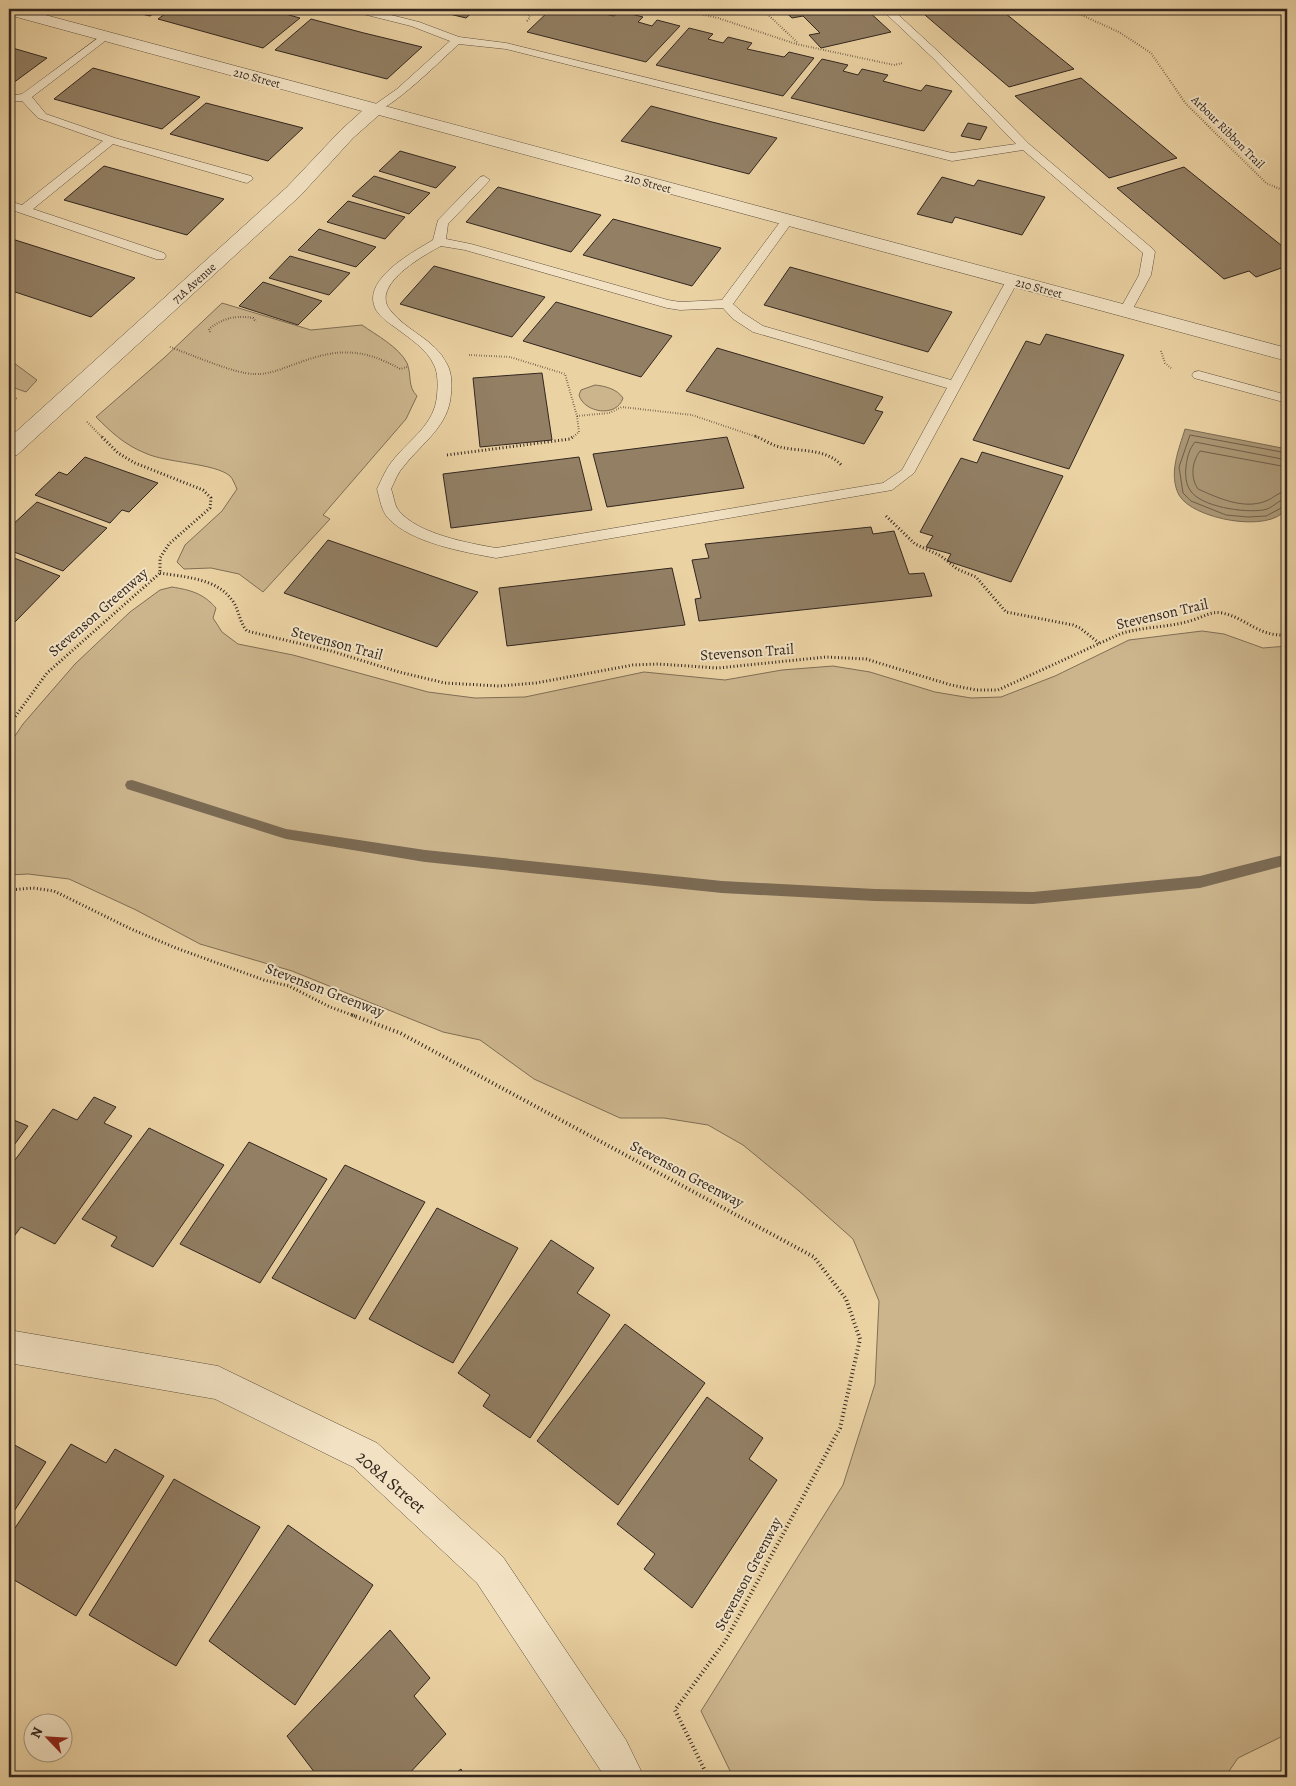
<svg xmlns="http://www.w3.org/2000/svg" width="1296" height="1786" viewBox="0 0 1296 1786" font-family="Alegreya,serif">
  <rect width="100%" height="100%" fill="#ebd2a3"/>
  <filter id="stains"><feTurbulence type="fractalNoise" baseFrequency=".004" numOctaves="4"/><feColorMatrix values="0 0 0 0 .2 0 0 0 0 .09 0 0 0 0 .02 0 0 0 .5 -.17"/></filter>
  <radialGradient id="worn" r=".72"><stop offset=".6" stop-color="#630" stop-opacity="0"/><stop offset="1" stop-color="#630" stop-opacity=".3"/></radialGradient>
  <g fill="#ccb58d" stroke="#7f6e56">
    <path d="M222 303 311 330 362 325C376 335 399 347 407 363 412 375 407 386 417 396L406 419 323 515 330 519 263 592 239 574 211 568 184 569 177 562 185 545 222 511 237 489C235 485 233 479 230 476 215 463 166 463 145 453 125 445 111 432 96 417L165 357Z"/>
    <polygon points="9,335 14,363 37,380 26,392 9,386"/>
    <path d="M595 385C605 386 617 389 623 398 617 418 584 413 579 395L581 390Z"/>
    <path d="M172 587C190 590 203 593 216 608L213 618 222 632 238 644 293 655 428 692 475 698 525 697 644 672 725 680 782 670 833 666 870 672 935 692 971 698 1001 697 1055 676 1129 640 1202 631 1224 634 1263 648 1287 646V1734L1238 1758 1225 1777H733L701 1711 843 1485 875 1384 879 1301 853 1239 799 1191 743 1145 708 1125 664 1118H620L534 1079 480 1040 443 1032 292 971 200 944 136 910 69 879 28 874 9 875V745L23 724 75 664 130 612 160 590Z"/>
  </g>
  <path fill="#ac9876" stroke="#7b6a53" d="M1185 429 1287 449C1287 460 1290 503 1286 509 1270 534 1192 519 1179 495 1168 474 1179 449 1185 429Z"/>
  <g fill="none" stroke-linecap="round" stroke-linejoin="round">
    <g stroke="#6f5f4a" stroke-width="1">
      <polyline points="1287,453 1190,435 1179,467 1183,493 1191,501 1226,515 1248,517 1266,516 1287,505"/>
      <path d="M1287 460 1195 442C1189 449 1187 458 1186 467 1185 475 1186 484 1190 490 1200 507 1245 513 1263 510 1272 509 1278 500 1287 498"/>
      <path d="M1287 467 1200 451C1192 462 1190 477 1198 489 1218 498 1244 510 1266 501 1274 498 1278 492 1287 491"/>
    </g>
    <polygon fill="#7b6a53" fill-rule="evenodd" points="132,780 286,829 425,850 722,881 875,889 1033,892 1200,876 1287,854 1287,865 1200,888 1033,904 875,901 722,893 425,862 286,839 127,789 125,785 127,781"/>
  </g>
  <g fill="#927f64" stroke="#32261f">
    <polygon points="121,9 159,9 150,16"/>
    <polygon points="172,9 267,9 300,18 263,48 158,19"/>
    <polygon points="429,9 476,9 466,18"/>
    <polygon points="551,9 582,9 614,16 620,11 643,17 638,22 652,26 657,20 680,26 646,62 527,32"/>
    <polygon points="782,9 866,9 891,32 821,48 809,35 820,33 803,16 792,18"/>
    <polygon points="948,9 1000,9 1074,69 1009,87 925,15"/>
    <polygon points="311,19 364,33 422,47 387,79 275,50"/>
    <polygon points="689,28 713,34 708,39 723,43 728,37 752,43 747,49 784,57 789,52 814,58 783,96 656,65"/>
    <polygon points="9,47 47,58 9,86"/>
    <polygon points="822,59 848,65 843,71 858,75 862,69 888,75 883,81 921,91 926,85 952,91 924,131 791,98"/>
    <polygon points="93,68 200,97 162,129 54,99"/>
    <polygon points="1081,78 1177,158 1109,178 1015,96"/>
    <polygon points="206,103 303,128 268,161 170,134"/>
    <polygon points="651,106 712,122 777,138 749,174 621,141"/>
    <polygon points="968,123 987,127 980,140 961,136"/>
    <polygon points="400,151 456,167 436,188 379,171"/>
    <polygon points="104,166 224,199 187,235 64,200"/>
    <polygon points="1184,167 1287,250 1287,266 1256,277 1249,271 1224,279 1117,188"/>
    <polygon points="374,176 430,193 409,214 352,196"/>
    <polygon points="942,177 974,186 978,180 1045,197 1022,235 955,217 952,223 917,214"/>
    <polygon points="498,187 601,215 571,252 466,222"/>
    <polygon points="348,201 405,217 385,239 327,222"/>
    <polygon points="613,219 721,248 692,286 583,255"/>
    <polygon points="319,229 376,247 356,267 298,250"/>
    <polygon points="9,238 135,278 91,317 9,290"/>
    <polygon points="290,256 350,273 329,295 269,278"/>
    <polygon points="434,266 545,297 512,337 400,304"/>
    <polygon points="790,267 952,312 928,352 764,305"/>
    <polygon points="263,282 322,301 298,325 239,306"/>
    <polygon points="556,302 672,336 641,377 523,341"/>
    <polygon points="1046,334 1124,355 1069,469 973,440 1026,341 1040,345"/>
    <polygon points="717,348 883,397 875,410 883,412 864,444 686,391"/>
    <polygon points="542,373 552,440 480,447 473,378"/>
    <polygon points="727,437 744,488 607,507 593,454"/>
    <polygon points="982,452 1063,476 1011,582 947,561 951,554 926,547 933,536 920,532 961,458 977,463"/>
    <polygon points="85,457 158,483 129,512 122,510 110,523 35,495 59,472 67,475"/>
    <polygon points="579,457 592,510 451,528 443,474"/>
    <polygon points="37,502 107,528 63,571 9,550 9,528"/>
    <polygon points="871,527 873,534 894,531 909,574 924,573 932,596 699,621 695,599 701,598 692,560 709,558 705,544"/>
    <polygon points="328,540 478,592 437,647 284,593"/>
    <polygon points="9,556 60,576 15,622 9,620"/>
    <polygon points="672,568 685,625 507,646 499,588"/>
    <polygon points="94,1097 116,1107 104,1123 132,1136 55,1244 21,1227 12,1239 9,1237 9,1168 53,1109 77,1120"/>
    <polygon points="9,1118 28,1126 9,1152"/>
    <polygon points="149,1128 224,1165 153,1267 111,1246 117,1237 82,1219"/>
    <polygon points="249,1142 327,1179 260,1283 180,1244"/>
    <polygon points="345,1165 425,1202 355,1319 272,1278"/>
    <polygon points="437,1208 518,1248 453,1363 369,1319"/>
    <polygon points="551,1240 594,1268 577,1293 610,1315 530,1438 483,1406 490,1395 458,1373"/>
    <polygon points="625,1324 705,1383 618,1505 537,1441"/>
    <polygon points="707,1397 763,1438 749,1459 777,1480 692,1608 644,1569 655,1554 617,1524"/>
    <polygon points="9,1442 46,1462 9,1519"/>
    <polygon points="71,1444 106,1463 115,1449 164,1476 76,1616 9,1577 9,1537"/>
    <polygon points="174,1479 260,1527 176,1666 89,1615"/>
    <polygon points="288,1525 373,1585 295,1705 209,1641"/>
    <polygon points="390,1630 430,1678 414,1696 446,1734 406,1777 318,1777 287,1736"/>
    <polygon points="461,1769 465,1777 450,1777"/>
  </g>
  <g fill="none" stroke-linecap="round" stroke-linejoin="round">
    <g stroke="#605140" stroke-width="1">
      <g id="lane">
        <path d="M350 9H367L419 22 459 37 506 43 952 153 1016 144 934 59 881 9H892L942 55 1029 144 1153 249 1155 252 1151 275 1130 314H1120L1119 311 1139 275 1143 253 1023 150 952 161 506 49 459 44C445 56 386 116 370 112L368 110 370 108 397 89 450 41 411 26 351 11Z"/>
        <polygon points="105,33 110,36 109,38 32,97 46,114 115,138 251,176 253,179 247,183 243,182 113,144 33,209 164,253 166,256 164,259 156,259 9,209 9,201 22,205 103,141 38,118 22,101 9,102 9,96 22,94"/>
        <path d="M484 176 490 180 448 224 446 239 471 244 668 300 680 302 722 300 783 218H791L793 221 733 304 743 313 763 326 951 380 1006 281 1012 277 1018 281 914 473 892 490 496 558C464 552 411 543 388 518 381 510 380 499 377 489 382 479 386 468 394 459 411 438 435 424 437 395 438 385 438 373 434 365 427 349 409 338 396 328 389 323 381 318 376 310 360 280 413 252 433 240L438 220 480 177ZM441 246 465 250 667 308 680 310 723 308 733 319 753 332 947 388 902 470 883 483 496 548C468 543 418 534 399 511 394 505 394 496 391 489 395 481 398 472 404 466 422 443 449 426 451 394 452 385 452 373 447 364 435 339 406 331 390 310 370 285 424 255 441 246Z"/>
        <polygon points="1199,371 1287,395 1287,403 1194,378 1192,375 1194,372"/>
      </g>
    </g>
    <g stroke="#605140" stroke-width="1">
      <g id="street">
        <polygon points="9,9 23,9 1287,348 1287,361 379,115 353,138 301,195 17,455 9,457 9,438 287,187 341,130 362,111 9,15"/>
        <polygon points="9,1330 218,1366 377,1443 503,1557 626,1740 644,1777 605,1777 477,1583 353,1467 215,1399 9,1363"/>
      </g>
    </g>
    <g stroke="#32261f" stroke-width="2" stroke-dasharray="0.5 2" stroke-linecap="butt">
      <polyline points="504,9 529,15 530,18 526,22"/>
      <polyline points="679,9 718,18 796,44 894,65 903,63"/>
      <polyline points="762,9 798,43"/>
      <polyline points="1068,9 1119,32 1151,53 1186,104 1266,183 1287,192"/>
      <path d="M210 332 209 329C223 318 236 315 253 318L256 322"/>
      <path d="M170 347C190 354 235 374 254 374 269 375 283 368 298 363 338 348 363 348 400 369L407 367"/>
      <polyline points="1161,351 1165,363 1172,369"/>
      <polyline points="469,355 510,357 565,374 577,416 579,432 573,437"/>
      <polyline points="9,396 18,399"/>
      <polyline points="577,416 609,413 622,407 692,415 757,437"/>
      <polyline points="87,422 102,437"/>
    </g>
    <g stroke="#32261f" stroke-width="3" stroke-dasharray="1 2.5" stroke-linecap="butt">
      <path d="M755 436C763 439 771 445 780 447 800 452 827 448 842 466"/>
      <polyline points="447,455 570,439 574,436"/>
      <polyline points="886,516 915,544 941,556 957,569 976,577 1006,612 1073,625 1080,628 1099,643"/>
      <path d="M160 573C184 577 216 578 232 600 239 609 239 622 247 631L331 651 399 672 445 683 499 686 536 683 633 665 658 664 718 668 826 657 866 659 951 685 976 690H998L1120 634C1144 626 1169 628 1193 620 1203 617 1211 611 1222 613 1247 618 1258 637 1287 635"/>
      <polyline points="9,725 47,673 160,573 160,558 169,544 210,508 211,498 203,490 135,463 118,453 101,436"/>
      <polyline points="9,890 33,888 54,891 131,929 176,948 264,980 289,986 330,1007 355,1016"/>
    </g>
    <polyline stroke="#32261f" stroke-width="4" stroke-dasharray="1 3" stroke-linecap="butt" points="352,1015 400,1033 814,1257 846,1299 860,1339 840,1428 726,1640 675,1710 708,1777"/>
    <use href="#lane" fill="#f2e2c3" fill-rule="evenodd"/>
    <use href="#street" fill="#f2e2c3" fill-rule="evenodd"/>
  </g>
  <g text-anchor="middle" dominant-baseline="central" stroke-width="4" stroke-linejoin="round" paint-order="stroke">
    <g font-size="12" fill="#32261f" stroke="#f2e2c3">
      <text transform="translate(257 78) rotate(15)">210 Street</text>
      <text transform="translate(1228 132) rotate(45)">Arbour Ribbon Trail</text>
      <text transform="translate(648 183) rotate(15)">210 Street</text>
      <text transform="translate(194 283) rotate(-42)">71A Avenue</text>
      <text transform="translate(1039 288) rotate(15)">210 Street</text>
    </g>
    <g font-size="15" fill="#32261f" stroke="#f2e2c3">
      <text transform="translate(98 612) rotate(-41)">Stevenson Greenway</text>
      <text transform="translate(1162 614) rotate(-13)">Stevenson Trail</text>
      <text transform="translate(337 643) rotate(15)">Stevenson Trail</text>
      <text transform="translate(747 652) rotate(-4)">Stevenson Trail</text>
      <text transform="translate(325 990) rotate(21)">Stevenson Greenway</text>
      <text transform="translate(687 1174) rotate(28)">Stevenson Greenway</text>
      <text transform="translate(748 1574) rotate(-62)">Stevenson Greenway</text>
    </g>
    <g font-size="18" fill="#32261f" stroke="#f2e2c3">
      <text transform="translate(391 1482) rotate(41)">208A Street</text>
    </g>
  </g>
  <rect width="1296" height="1786" fill="none" stroke="#ebd2a3" stroke-width="30"/>
  <rect x="10" y="10" width="1276" height="1766" fill="none" stroke="#32261f" stroke-width="2.5"/>
  <rect x="15" y="15" width="1266" height="1756" fill="none" stroke="#32261f"/>
  <g transform="translate(48 1738) rotate(295)"><circle r="24" fill="#f2e2c3" stroke="#a59781"/>
  <path d="M0-4L9 19L0 12L-9 19Z" fill="#8f2418"/>
  <text y="-8" font-size="14" font-weight="bold" text-anchor="middle" fill="#32261f">N</text>
  </g>
  <rect width="100%" height="100%" filter="url(#stains)"/>
  <rect width="100%" height="100%" fill="url(#worn)"/>
</svg>
